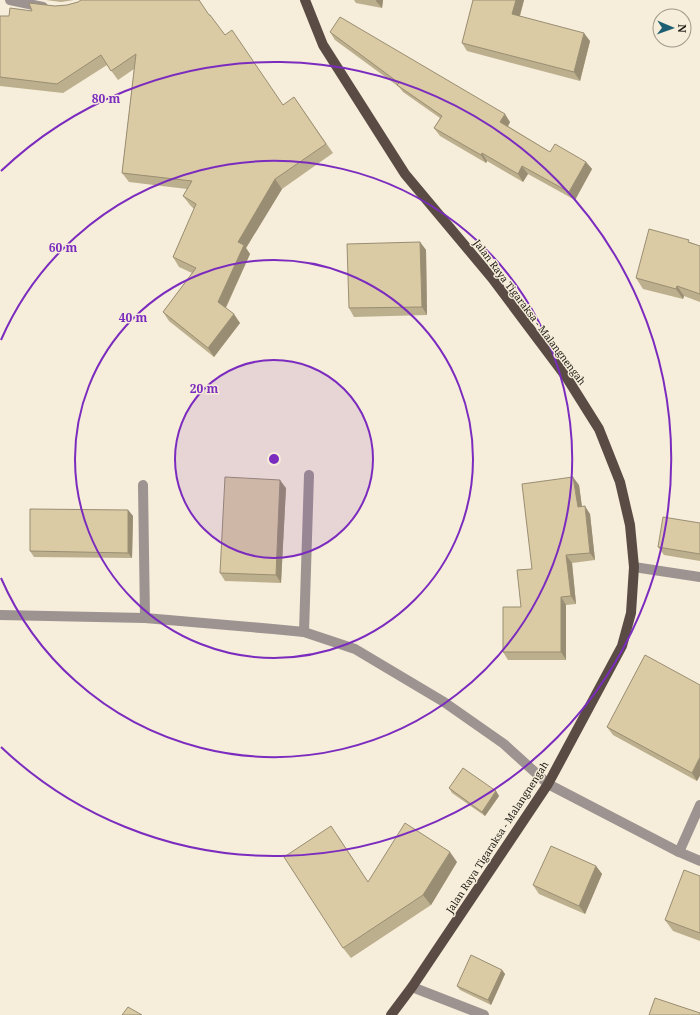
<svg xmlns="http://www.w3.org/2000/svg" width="700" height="1015" viewBox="0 0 700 1015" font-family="'Noto Serif',serif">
  <rect width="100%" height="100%" fill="#f6edda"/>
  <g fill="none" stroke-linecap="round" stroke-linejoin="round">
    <polyline stroke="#9d9390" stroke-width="10" points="10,0 43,7"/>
    <g stroke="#9d9390" stroke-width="10">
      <polyline points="143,485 145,618"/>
      <polyline points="634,567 700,577"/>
      <polyline points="0,615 145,618 273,629 304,632 355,649 444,702 504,744 548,784 679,852 700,861"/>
      <polyline points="304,632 309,475"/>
      <polyline points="679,852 700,805"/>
      <polyline points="412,987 484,1015"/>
    </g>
    <polyline stroke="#5a4b44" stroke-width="10" points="305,0 323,45 405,174 492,278 567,378 599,429 620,482 630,525 634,567 631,613 622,646 548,784 412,987 391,1015"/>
  </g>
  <g fill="#bcaf8d">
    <polygon points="46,0 74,0 61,2"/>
    <polygon points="354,0 383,0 382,8 356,3"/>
    <polygon points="473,0 524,0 520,16 590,41 580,81 467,51 462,43"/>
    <polygon points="78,2 209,15 225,35 283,105 294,97 333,153 282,189 246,248 250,254 226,308 240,323 214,357 169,321 163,312 192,273 179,267 173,257 194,209 190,205 183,196 187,189 129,182 122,173 134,69 118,80 107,65 63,93 0,86 0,16 9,16 55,6 67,5"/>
    <polygon points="330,32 510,122 508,126 550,152 586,162 592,169 575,200 528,174 523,182 487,161 486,163 440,136 434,128 440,118 403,92 399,87 335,40"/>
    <polygon points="420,242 426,250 427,315 354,317 349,308"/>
    <polygon points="690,242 700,246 700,302 684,296 683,299 643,289 636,278"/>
    <polygon points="579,485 582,507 590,514 595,560 572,563 576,604 566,605 566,660 508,660 503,652 521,607 532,569"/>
    <polygon points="286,488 281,583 225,581 220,573"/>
    <polygon points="128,510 133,516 132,558 34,557 30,551"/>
    <polygon points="700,523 700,561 664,555 658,547"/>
    <polygon points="700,685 697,781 613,735 607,727"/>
    <polygon points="449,788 496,791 499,796 485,816 452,793"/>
    <polygon points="338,836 368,882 457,862 431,905 351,958 343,948"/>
    <polygon points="596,866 602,874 585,914 539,894 533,885"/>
    <polygon points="700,876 700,941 673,931 665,920"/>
    <polygon points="502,970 505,974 491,1005 460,990 457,986"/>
  </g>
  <g fill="#998e73">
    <polygon points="376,0 383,0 382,8 376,1"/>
    <polygon points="516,0 524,0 518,22 512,14"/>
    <polygon points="584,33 590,41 580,81 574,72"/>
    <polygon points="505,114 510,122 506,130 500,122"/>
    <polygon points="482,153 487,161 486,163 481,155"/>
    <polygon points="586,162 592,169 575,200 569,192"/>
    <polygon points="522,166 528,174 523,182 518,174"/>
    <polygon points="275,179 282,189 246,248 250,254 224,311 218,302 238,242"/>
    <polygon points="420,242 426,250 427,315 422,307"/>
    <polygon points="677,286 684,296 683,299 676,289"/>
    <polygon points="234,314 240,323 214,357 208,348"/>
    <polygon points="573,477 579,485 583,515 578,507"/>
    <polygon points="280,480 286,488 281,583 276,575"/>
    <polygon points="585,506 590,514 595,560 590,553"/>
    <polygon points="128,510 133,516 132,558 128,553"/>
    <polygon points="566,555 572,563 576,604 571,596"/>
    <polygon points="561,597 566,605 566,660 561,652"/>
    <polygon points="700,757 700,776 697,781 692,773"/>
    <polygon points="496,791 499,796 485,816 482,812"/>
    <polygon points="450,852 457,862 431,905 423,895"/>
    <polygon points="596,866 602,874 585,914 579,906"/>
    <polygon points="502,970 505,974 491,1005 488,1000"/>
  </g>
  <g fill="#dbcba4" stroke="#998e73">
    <polygon points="81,0 199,0 209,15 210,15 225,35 232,30 283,105 294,97 326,144 275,179 238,242 244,245 218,302 234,314 208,348 163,312 196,268 173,257 196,204 183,196 192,181 122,173 136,54 111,71 101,55 57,84 0,77 0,16 9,16 10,8 32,11 29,3 55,6 67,5 78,2"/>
    <polygon points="473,0 516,0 512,14 584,33 574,72 462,43"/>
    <polygon points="340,17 505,114 500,122 550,152 555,144 586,162 569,192 522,166 518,174 482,153 481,155 434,128 442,116 397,85 399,83 330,32"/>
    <polygon points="649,229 689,240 688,242 700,246 700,294 677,286 676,289 636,278"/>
    <polygon points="420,242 422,307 349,308 347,244"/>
    <polygon points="225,477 280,480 276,575 220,573"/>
    <polygon points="573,477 578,507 585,506 590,553 566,555 571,596 561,597 561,652 503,652 503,607 521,607 517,570 532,569 522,484"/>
    <polygon points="30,509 128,510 128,553 30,551"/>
    <polygon points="663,517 700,523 700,554 658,547"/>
    <polygon points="645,655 700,685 700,757 692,773 607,727"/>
    <polygon points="463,768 496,791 482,812 449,788"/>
    <polygon points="405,823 450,852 423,895 343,948 284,857 331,826 368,882"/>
    <polygon points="551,846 596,866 579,906 533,885"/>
    <polygon points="684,870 700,876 700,933 665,920"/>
    <polygon points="471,955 502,970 488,1000 457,986"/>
    <polygon points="655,998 700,1013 700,1015 649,1015"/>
    <polygon points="128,1007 142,1015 122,1015"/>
  </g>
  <circle cx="274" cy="459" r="99" fill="#7b2cbf" fill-opacity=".12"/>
  <g fill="none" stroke="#7b2cbf" stroke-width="2">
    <circle cx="274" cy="459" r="99"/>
    <circle cx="274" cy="459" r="199"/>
    <path d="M1 340A298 298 0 1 1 1 578"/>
    <path d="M1 171A397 397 0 1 1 1 747"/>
  </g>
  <g text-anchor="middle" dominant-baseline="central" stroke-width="3" stroke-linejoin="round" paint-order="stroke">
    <g font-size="10" fill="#1d1a13" stroke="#f6edda">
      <text transform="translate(530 312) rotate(53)">Jalan Raya Tigaraksa - Malangnengah</text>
      <text transform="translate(497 837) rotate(-57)">Jalan Raya Tigaraksa - Malangnengah</text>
    </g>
  </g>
  <circle cx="274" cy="459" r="6" fill="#7b2cbf" stroke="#f6edda" stroke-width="2"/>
  <g font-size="12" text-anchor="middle" font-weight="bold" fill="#7b2cbf" stroke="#f6edda" stroke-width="3" stroke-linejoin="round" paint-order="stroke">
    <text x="106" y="103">80 m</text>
    <text x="63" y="252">60 m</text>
    <text x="133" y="322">40 m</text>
    <text x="204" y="393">20 m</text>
  </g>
  <g transform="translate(672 28) rotate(92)"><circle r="19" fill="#f6edda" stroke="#9f998a"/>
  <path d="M0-3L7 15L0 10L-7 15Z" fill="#1d5e73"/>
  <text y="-6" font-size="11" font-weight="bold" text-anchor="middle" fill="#1d1a13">N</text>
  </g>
</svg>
